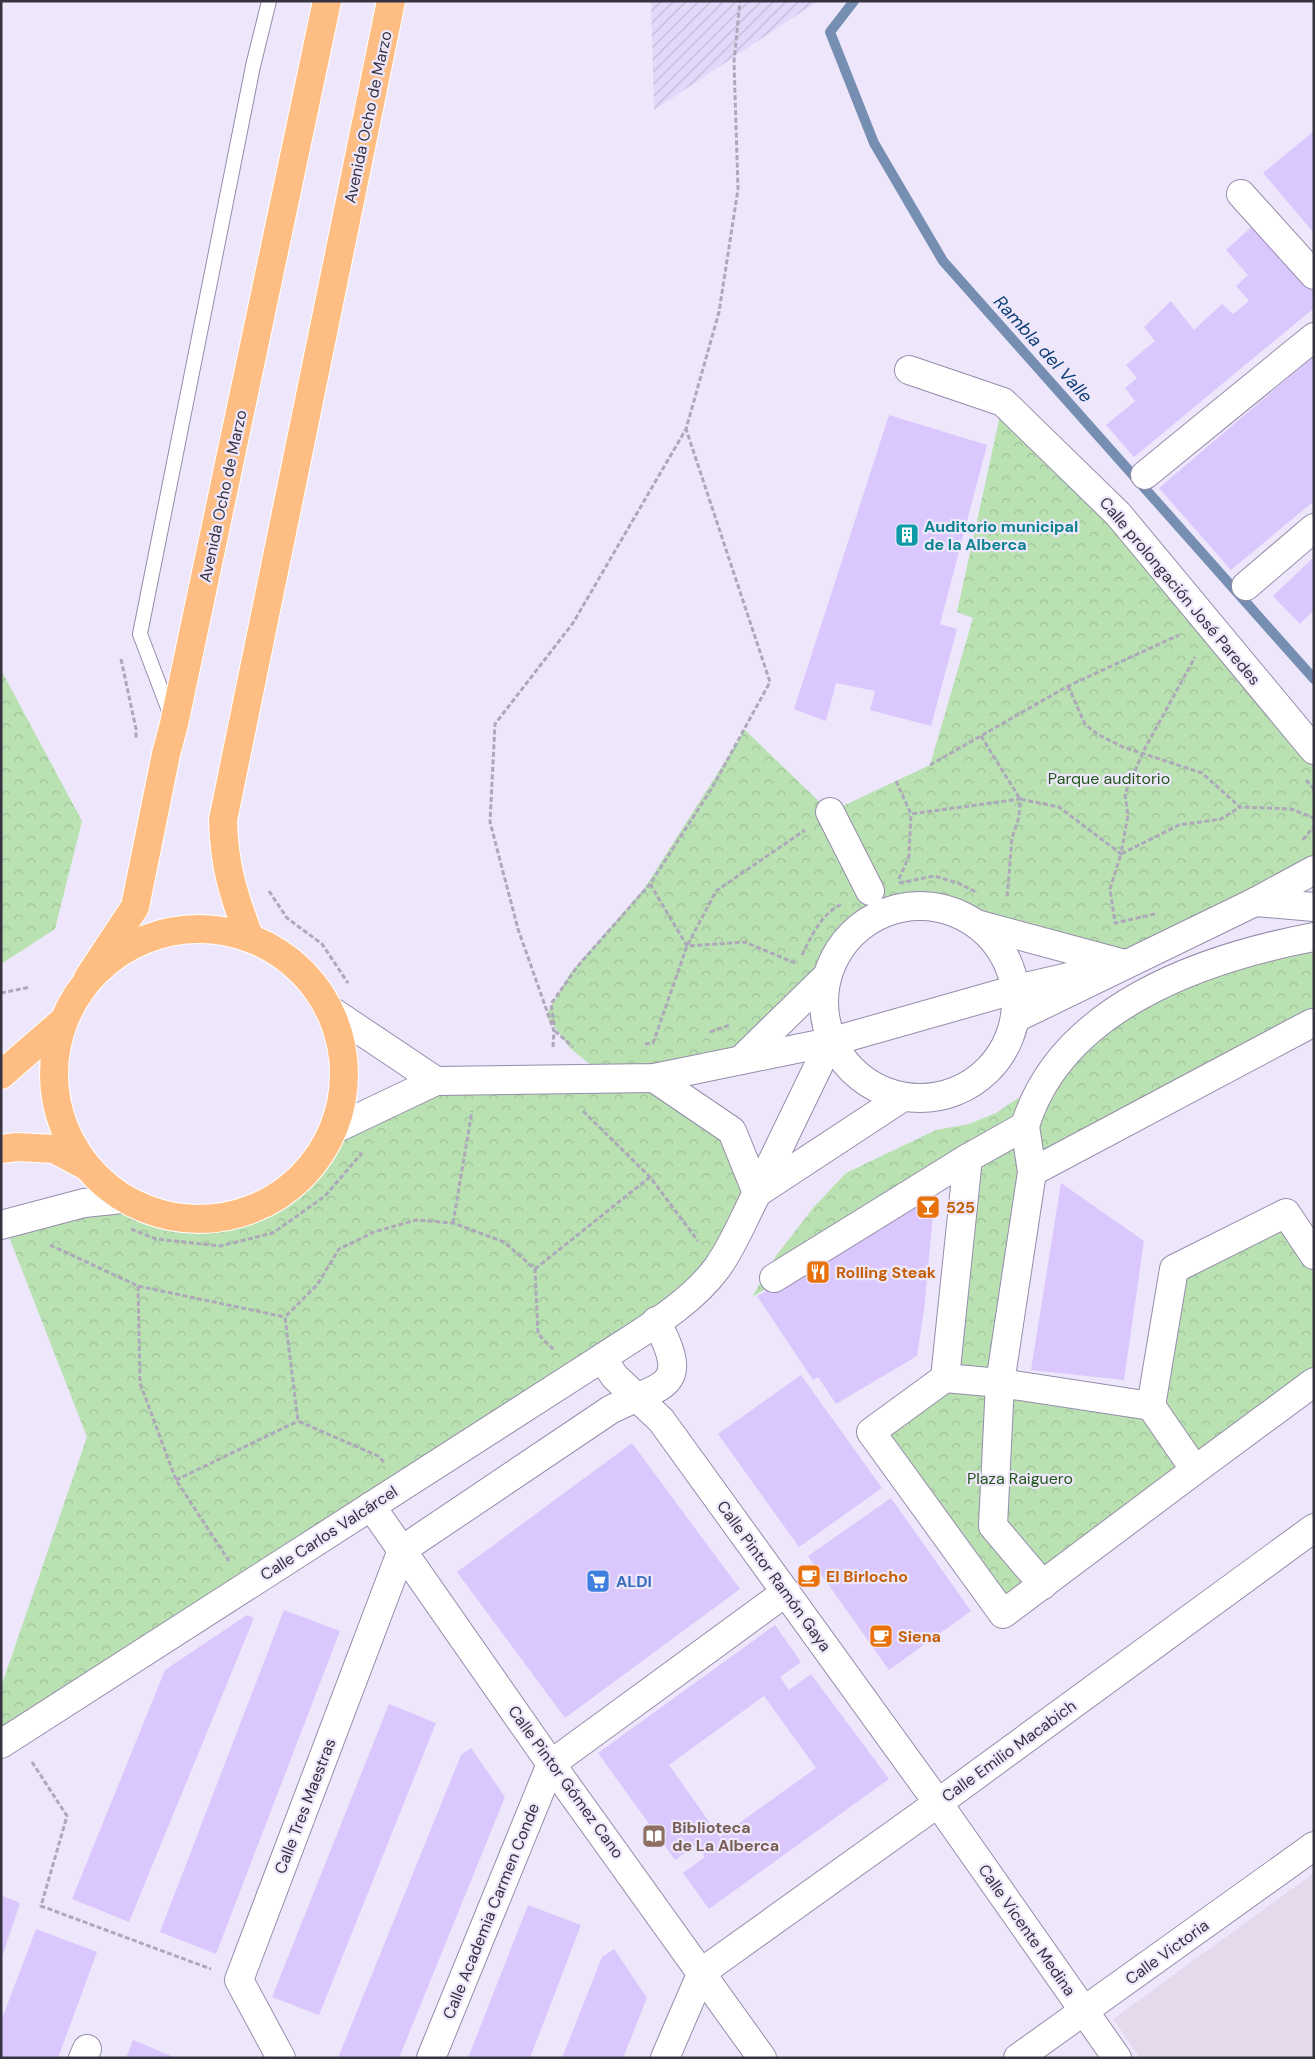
<svg xmlns="http://www.w3.org/2000/svg" width="1315" height="2059" viewBox="0 0 1315 2059" font-family="'DM Sans',sans-serif">
  <defs>
    <pattern id="industrial-furrows" width="10" height="10" patternUnits="userSpaceOnUse" patternTransform="scale(1.25)"><rect width="10" height="10" fill="#e3d8f9"/><path d="M-1 1l2-2M0 10L10 0M9 11l2-2" fill="none" stroke="#c3bad6"/></pattern>
    <pattern id="park-crowns" width="20" height="18" patternUnits="userSpaceOnUse" patternTransform="scale(1.25)"><rect width="20" height="18" fill="#b9e1b2"/><path d="M2 6a3 3 0 1 1 6 0M12 15a3 3 0 1 1 6 0" fill="none" stroke="#a0c29a"/></pattern>
  </defs>
  <rect width="100%" height="100%" fill="#eee7fc"/>
  <polygon fill="url(#industrial-furrows)" points="651,1 818,1 654,110"/>
  <polygon fill="#e5d9ec" points="1314,1873 1314,2058 1140,2058 1113,2019"/>
  <g fill="url(#park-crowns)">
    <polygon points="1003,402 1314,749 1314,870 1125,964 980,925 950,910 917,905 893,908 863,923 839,947 825,978 741,1060 655,1078 732,1131 757,1193 718,1267 1,1744 1,1687 87,1437 4,1224 122,1199 176,1218 227,1217 275,1199 312,1167 337,1128 436,1081 607,1078 570,1048 546,1015 571,972 644,889 745,730 830,812 930,765 973,618 957,612"/>
    <polygon points="1,670 82,821 55,929 1,964"/>
    <polygon points="1314,927 1314,1033 1042,1182 1015,1376 1151,1391 1172,1266 1284,1206 1314,1247 1314,1386 1001,1619 858,1427 942,1371 964,1171 752,1297 776,1256 813,1208 846,1173 936,1130 969,1124 996,1113 1026,1093 1058,1049"/>
  </g>
  <g fill="none" stroke-linecap="round" stroke-linejoin="round">
    <polyline stroke="#768eb2" stroke-width="10" points="854,1 830,32 874,143 943,261 1314,679"/>
  </g>
  <g fill="#dac7fd" fill-rule="evenodd">
    <polygon points="1314,131 1314,233 1263,173"/>
    <polygon points="1257,222 1314,286 1314,308 1134,457 1106,425 1135,401 1125,388 1137,378 1126,365 1155,341 1144,327 1171,301 1194,330 1222,304 1233,314 1249,301 1236,286 1248,275 1226,250"/>
    <polygon points="1314,356 1314,501 1231,570 1159,488"/>
    <polygon points="889,415 987,445 940,624 957,629 931,726 870,710 875,691 836,683 826,721 794,709"/>
    <polygon points="1314,557 1314,610 1300,624 1273,596"/>
    <polygon points="1061,1183 1144,1241 1124,1380 1031,1370"/>
    <polygon points="935,1194 924,1310 917,1356 836,1404 818,1377 813,1380 757,1296 868,1234"/>
    <polygon points="801,1375 882,1488 799,1547 718,1434"/>
    <polygon points="632,1443 740,1589 565,1718 457,1572"/>
    <polygon points="891,1498 971,1611 889,1670 808,1556"/>
    <polygon points="284,1610 340,1631 216,1954 160,1932"/>
    <polygon points="247,1615 254,1618 129,1922 72,1899 165,1670"/>
    <path d="M775 1625 801 1662 780 1677 789 1690 811 1674 889 1779 709 1909 683 1873 705 1857 696 1845 675 1860 598 1753ZM764 1696 816 1768 720 1837 669 1765Z"/>
    <polygon points="389,1704 436,1723 319,2015 272,1997"/>
    <polygon points="471,1748 505,1797 399,2058 338,2058 461,1755"/>
    <polygon points="1,1895 20,1903 2,1957 1,1957"/>
    <polygon points="528,1905 581,1925 530,2058 468,2058"/>
    <polygon points="36,1929 97,1952 58,2058 1,2058 1,2021"/>
    <polygon points="614,1949 647,1998 623,2058 562,2058 602,1957"/>
    <polygon points="133,2040 176,2058 126,2058"/>
  </g>
  <g fill="none" stroke-linecap="round" stroke-linejoin="round">
    <g stroke="#968cab" stroke-width="16">
      <polyline id="lane" points="171,716 140,634 253,66 269,1"/>
    </g>
    <g stroke="#968cab" stroke-width="30">
      <g id="street">
        <polyline points="1241,194 1314,275"/>
        <polyline points="909,370 1003,402 1118,514 1314,750"/>
        <polyline points="1145,475 1314,337"/>
        <polyline points="1246,586 1314,528"/>
        <polyline points="830,812 870,891"/>
        <polyline points="1255,902 1314,907"/>
        <path d="M1025 1126C1061 1007 1203 958 1314 937"/>
        <polyline points="1032,1172 1312,1023"/>
        <polyline points="1,1225 84,1203 122,1199"/>
        <polyline points="774,1278 968,1158"/>
        <polyline points="602,1358 615,1377 661,1420 938,1803 1117,2058"/>
        <polyline points="945,1378 968,1158 1025,1126 1032,1172 1000,1383 993,1526 1043,1585"/>
        <polyline points="1151,1406 1174,1269 1286,1213 1314,1255"/>
        <polyline points="1195,1470 1003,1614 871,1432 945,1378 1000,1383 1151,1406 1195,1470 1314,1382"/>
        <polyline points="371,1506 551,1764 762,2058"/>
        <path d="M1 1744 602 1358C641 1332 689 1306 717 1268 733 1246 744 1218 757 1193"/>
        <polyline points="83,2058 87,2049"/>
        <path d="M281 2058 239 1980 402 1550 610 1410C662 1383 693 1390 656 1321"/>
        <polyline points="431,2058 551,1764 786,1592"/>
        <polyline points="665,2058 702,1972 938,1803 1314,1528"/>
        <polyline points="1018,2058 1314,1846"/>
      </g>
    </g>
    <g stroke="#968cab" stroke-width="30">
      <g id="secondary">
        <circle cx="920" cy="1002" r="96"/>
        <polyline points="980,925 1121,963"/>
        <polyline points="330,1010 436,1081"/>
        <polyline points="1016,1018 1255,902 1314,870"/>
        <polyline points="741,1060 825,978"/>
        <polyline points="654,1078 732,1131 757,1193"/>
        <polyline points="337,1128 436,1081 654,1078 830,1042 1017,989 1125,964"/>
        <polyline points="757,1193 903,1097"/>
        <polyline points="757,1193 830,1042"/>
      </g>
    </g>
    <g stroke="#fff" stroke-width="30">
      <g id="primary">
        <circle cx="199" cy="1074" r="145"/>
        <path d="M249 936C233 894 224 865 223 820L391 1"/>
        <polyline points="88,978 135,907 166,754 174,724 327,1"/>
        <polyline points="1,1075 62,1022"/>
        <polyline points="1,1149 17,1147 54,1149 84,1165"/>
      </g>
    </g>
    <g stroke="#aea8bb" stroke-width="3" stroke-dasharray="5 2.5" stroke-linecap="butt">
      <polyline points="121,659 136,729 136,738"/>
      <polyline points="1068,686 1085,724 1097,734 1123,747 1202,773 1240,807 1291,809 1314,818"/>
      <polyline points="981,736 1020,799 1059,807 1121,854 1128,815 1125,794 1143,752 1195,657"/>
      <polyline points="930,765 1068,686 1179,635"/>
      <polyline points="1306,780 1314,789"/>
      <polyline points="896,781 911,814 1020,799 1019,817 1012,838 1007,899"/>
      <polyline points="1303,840 1314,826"/>
      <polyline points="899,879 909,856 911,814"/>
      <polyline points="899,883 934,876 958,883 978,893"/>
      <polyline points="650,884 687,946 745,942 795,963"/>
      <polyline points="269,891 287,918 322,944 348,983"/>
      <polyline points="1155,914 1115,923 1110,889 1121,854 1179,825 1221,819 1240,807"/>
      <path d="M802 955C811 936 822 913 842 904"/>
      <polyline points="1,993 30,987"/>
      <polyline points="554,1025 551,1004 577,967 650,884 712,788 770,682 686,429"/>
      <polyline points="555,1031 573,1047"/>
      <polyline points="710,1032 730,1025"/>
      <polyline points="645,1044 653,1043 687,946 716,891 805,830"/>
      <polyline points="553,1047 554,1031 518,929 490,822 495,724 573,623 686,429 719,312 738,189 734,62 740,1"/>
      <polyline points="583,1111 650,1177 698,1241"/>
      <polyline points="453,1223 472,1111"/>
      <polyline points="131,1229 156,1239 220,1246 273,1233 325,1196 362,1153"/>
      <polyline points="50,1245 138,1286 285,1317"/>
      <polyline points="535,1269 650,1177"/>
      <polyline points="138,1286 140,1383 176,1480 229,1561"/>
      <polyline points="384,1462 378,1456 298,1421 285,1317 317,1285 339,1249 374,1232 416,1220 453,1223 504,1242 535,1269 538,1334 554,1350"/>
      <polyline points="176,1480 298,1421"/>
      <polyline points="32,1762 67,1816 41,1906 211,1969"/>
    </g>
    <use href="#lane" stroke="#fff" stroke-width="14"/>
    <use href="#street" stroke="#fff" stroke-width="28"/>
    <use href="#secondary" stroke="#fff" stroke-width="28"/>
    <use href="#primary" stroke="#febe83" stroke-width="28"/>
  </g>
  <defs>
    <g id="building-square" transform="scale(1.25)"><rect x="-9" y="-9" width="18" height="18" rx="4" fill="#0f9aa8" stroke="#eee7fc"/><path d="M-4-6H4V6H1V3H-1V6H-4ZM-2.5-4.3h1.7v1.8h-1.7ZM.8-4.3h1.7v1.8H.8ZM-2.5-1h1.7V.8h-1.7ZM.8-1h1.7V.8H.8Z" fill="#fff"/></g>
    <g id="bar-square" transform="scale(1.25)"><rect x="-9" y="-9" width="18" height="18" rx="4" fill="#e8710a" stroke="#eee7fc"/><path d="M-6-5H6L.8 .8V4.5H3.5V6h-7V4.5H-.8V.8Z" fill="#fff"/></g>
    <g id="restaurant-square" transform="scale(1.25)"><rect x="-9" y="-9" width="18" height="18" rx="4" fill="#e8710a" stroke="#eee7fc"/><path d="M-5-6h1v4h1v-4h1v4h1v-4h1v5L-1.5 .5V6h-2V.5L-5-1ZM5-6V6H3V1.5H1.5Q1.5-4 5-6Z" fill="#fff"/></g>
    <g id="cafe-square" transform="scale(1.25)"><rect x="-9" y="-9" width="18" height="18" rx="4" fill="#e8710a" stroke="#eee7fc"/><path d="M-5.5-4.5H6V0H3Q3 3.5 0 3.5H-2.5Q-5.5 3.5-5.5 0ZM3-3.2v2h1.7v-2ZM-6 4.5H4V6H-6Z" fill="#fff"/></g>
    <g id="supermarket-square" transform="scale(1.25)"><rect x="-9" y="-9" width="18" height="18" rx="4" fill="#3f7fe0" stroke="#eee7fc"/><path d="M-6-5.5h2.5l.6 2H6L4.5 2H-2.5L-4.4-4H-6ZM-1.5 3.2a1.3 1.3 0 1 0 .1 0ZM3 3.2a1.3 1.3 0 1 0 .1 0Z" fill="#fff"/></g>
    <g id="library-square" transform="scale(1.25)"><rect x="-9" y="-9" width="18" height="18" rx="4" fill="#8d6e63" stroke="#eee7fc"/><path d="M-6-4Q-3-5.5-.7-3.5V5Q-3 3-6 4ZM6-4Q3-5.5 .7-3.5V5Q3 3 6 4Z" fill="#fff"/></g>
  </defs>
  <g fill-rule="evenodd">
    <use href="#building-square" x="907" y="535"/>
    <use href="#bar-square" x="928" y="1207"/>
    <use href="#restaurant-square" x="818" y="1272"/>
    <use href="#cafe-square" x="809" y="1576"/>
    <use href="#supermarket-square" x="598" y="1581"/>
    <use href="#cafe-square" x="881" y="1636"/>
    <use href="#library-square" x="654" y="1836"/>
  </g>
  <g text-anchor="middle" dominant-baseline="central" stroke-width="4.5" stroke-linejoin="round" paint-order="stroke">
    <g font-size="16" fill="#36323f" stroke="#eee7fc">
      <text transform="translate(368 117) rotate(-78)">Avenida Ocho de Marzo</text>
      <text transform="translate(223 496) rotate(-78)">Avenida Ocho de Marzo</text>
      <text transform="translate(1180 591) rotate(50)">Calle prolongación José Paredes</text>
      <text transform="translate(329 1533) rotate(-33)">Calle Carlos Valcárcel</text>
      <text transform="translate(774 1576) rotate(54)">Calle Pintor Ramón Gaya</text>
      <text transform="translate(1009 1751) rotate(-36)">Calle Emilio Macabich</text>
      <text transform="translate(566 1782) rotate(54)">Calle Pintor Gómez Cano</text>
      <text transform="translate(305 1806) rotate(-69)">Calle Tres Maestras</text>
      <text transform="translate(491 1911) rotate(-68)">Calle Academia Carmen Conde</text>
      <text transform="translate(1027 1930) rotate(55)">Calle Vicente Medina</text>
      <text transform="translate(1167 1952) rotate(-36)">Calle Victoria</text>
    </g>
    <g font-size="16" font-weight="bold" fill="#0d838f" stroke="#eee7fc" text-anchor="start">
      <text x="924" y="526">Auditorio municipal<tspan x="924" dy="18">de la Alberca</tspan></text>
    </g>
    <g font-size="16" fill="#24571b" stroke="#eee7fc">
      <text x="1109" y="778">Parque auditorio</text>
      <text x="1020" y="1478">Plaza Raiguero</text>
    </g>
    <g font-size="16" font-weight="bold" fill="#c56008" stroke="#eee7fc" text-anchor="start">
      <text x="946" y="1207">525</text>
      <text x="836" y="1272">Rolling Steak</text>
      <text x="826" y="1576">El Birlocho</text>
      <text x="898" y="1636">Siena</text>
    </g>
    <g font-size="16" font-weight="bold" fill="#366cbe" stroke="#eee7fc" text-anchor="start">
      <text x="616" y="1581">ALDI</text>
    </g>
    <g font-size="16" font-weight="bold" fill="#785e54" stroke="#eee7fc" text-anchor="start">
      <text x="672" y="1827">Biblioteca<tspan x="672" dy="18">de La Alberca</tspan></text>
    </g>
    <g font-size="18" font-style="italic" fill="#0f3f76" stroke="#eee7fc">
      <text transform="translate(1043 349) rotate(48)">Rambla del Valle</text>
    </g>
  </g>
  <rect width="1315" height="2059" fill="none" stroke="#36323f" stroke-width="5"/>
</svg>
